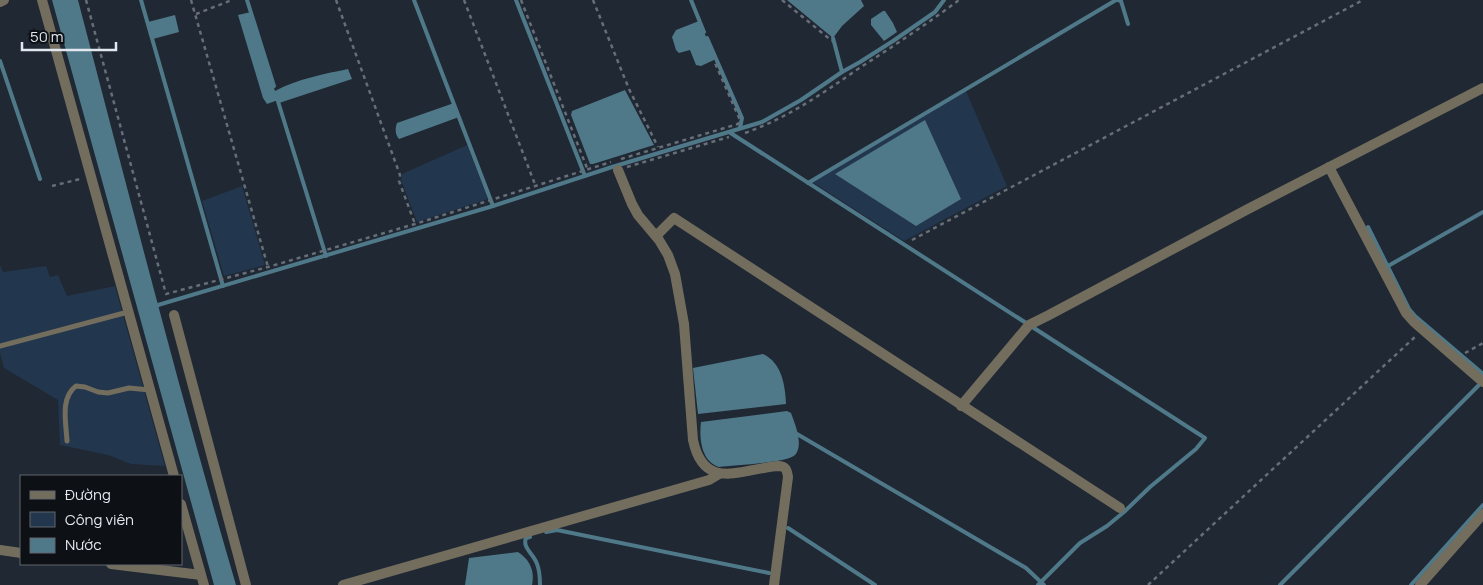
<svg xmlns="http://www.w3.org/2000/svg" width="1483" height="585" viewBox="0 0 1483 585" font-family="Manrope,sans-serif">
  <rect width="100%" height="100%" fill="#1f2833"/>
  <g fill="#22364d">
    <polygon points="966,91 1007,186 904,241 812,182"/>
    <polygon points="467,145 488,199 417,222 401,180 402,174"/>
    <polygon points="242,186 265,265 224,276 202,201"/>
    <polygon points="0,265 3,272 46,266 50,277 58,275 67,296 115,286 165,466 131,464 108,455 60,445 58,400 4,368 0,353"/>
  </g>
  <g fill="#4f7989">
    <path d="M52 0H78C129 195 179 391 236 585H214Z"/>
    <polygon points="787,0 861,0 864,6 842,26 833,38"/>
    <polygon points="883,11 885,11 893,23 897,32 884,41 871,25 871,19"/>
    <path d="M251 12 275 91C297 79 324 74 348 69L352 79 279 103 278 100 267 104 263 98 238 15Z"/>
    <polygon points="175,15 179,32 153,39 148,22"/>
    <polygon points="699,21 716,59 701,66 696,65 690,50 679,53 676,50 672,37 676,30"/>
    <polygon points="625,90 654,145 593,164 590,164 571,115 572,111"/>
    <path d="M454 103 459 117 399 139C395 135 395 128 397 123Z"/>
    <polygon points="925,120 961,199 916,226 835,174"/>
    <path d="M763 354C782 363 785 385 786 404L698 414 693 368Z"/>
    <path d="M787 411 791 413C795 424 804 445 795 455 788 463 733 465 719 467 701 461 699 438 701 422Z"/>
    <path d="M518 552C530 560 535 571 532 585H465L469 558Z"/>
  </g>
  <g fill="none" stroke-linecap="round" stroke-linejoin="round">
    <g stroke="#4f7989" stroke-width="4">
      <polyline points="141,0 223,286"/>
      <polyline points="247,0 274,86"/>
      <polyline points="414,0 493,206"/>
      <polyline points="516,0 585,176"/>
      <polyline points="691,0 704,32"/>
      <polyline points="1118,0 1121,1 1128,24"/>
      <polyline points="707,38 742,118 740,128"/>
      <polyline points="833,38 842,72"/>
      <polyline points="0,61 40,179"/>
      <polyline points="276,95 326,256"/>
      <polyline points="729,132 1205,438 1196,449 1150,487 1124,512 1107,526 1080,543 1038,585"/>
      <polyline points="808,183 1116,0"/>
      <polyline points="1368,227 1409,309 1415,316 1483,374"/>
      <polyline points="1388,266 1483,212"/>
      <polyline points="158,305 493,206 612,167 762,122 801,100 842,72 860,62 893,41 935,12 944,0"/>
      <polyline points="797,434 1026,568 1044,585"/>
      <polyline points="788,528 875,585"/>
      <polyline points="546,532 557,530 769,573"/>
      <path d="M530 537 526 538C522 548 534 554 537 564 540 571 540 578 540 585"/>
      <polyline points="1280,585 1479,385"/>
      <polyline points="1411,585 1483,505"/>
    </g>
    <g stroke="#676e78" stroke-width="2.5" stroke-dasharray="4 4" stroke-linecap="butt">
      <polyline points="86,0 166,294 268,267 415,224 611,162"/>
      <polyline points="191,0 268,267"/>
      <polyline points="336,0 400,175 399,181 415,224"/>
      <polyline points="464,0 536,187"/>
      <polyline points="521,0 587,168"/>
      <polyline points="593,0 629,89 658,147"/>
      <polyline points="782,0 832,41"/>
      <polyline points="196,14 232,0"/>
      <path d="M745 133C789 117 820 95 858 69 892 47 927 24 959 0"/>
      <polyline points="621,159 738,124 740,120 715,63"/>
      <polyline points="627,167 729,137"/>
      <polyline points="52,186 80,179"/>
      <polyline points="912,240 1363,0"/>
      <polyline points="1465,353 1483,343"/>
      <polyline points="1148,585 1416,336"/>
    </g>
    <g stroke="#736d5e" stroke-width="5">
      <polyline points="0,346 128,312"/>
      <path d="M67 441C66 422 60 398 76 386L85 387 98 392 108 393 129 388 150 390"/>
    </g>
    <g stroke="#736d5e" stroke-width="10">
      <polyline points="42,0 174,476"/>
      <polyline points="0,2 4,0"/>
      <polyline points="1329,167 1406,313 1414,322 1483,382"/>
      <path d="M618 170 632 204 638 215 659 240 668 255 675 274 684 324 693 440C704 492 741 469 778 466 786 466 787 470 788 477L774 585"/>
      <polyline points="656,236 674,218 1120,508"/>
      <polyline points="174,315 246,585"/>
      <polyline points="961,406 1029,325 1049,315 1248,209 1483,88"/>
      <polyline points="181,504 204,585"/>
      <polyline points="0,550 21,553"/>
      <polyline points="111,564 201,575"/>
      <polyline points="343,585 709,480 719,474"/>
      <polyline points="1420,585 1483,514"/>
    </g>
  </g>
  <rect x="20" y="475" width="162" height="90" fill="#0d1116" stroke="#62676d"/>
  <rect x="30" y="491" width="25" height="8" fill="#736d5e" stroke="#62676d"/>
  <text x="65" y="500" font-size="15" fill="#e2e8ef">Đường</text>
  <rect x="30" y="512" width="25" height="15" fill="#22364d" stroke="#62676d"/>
  <text x="65" y="525" font-size="15" fill="#e2e8ef">Công viên</text>
  <rect x="30" y="538" width="25" height="15" fill="#4f7989" stroke="#62676d"/>
  <text x="65" y="550" font-size="15" fill="#e2e8ef">Nước</text>
  <path d="M22 42v8h94v-8" fill="none" stroke="#e2e8ef" stroke-width="2.5"/>
  <text x="30" y="42" font-size="15" fill="#e2e8ef" stroke="#0d1116" stroke-width="4" paint-order="stroke">50 m</text>
</svg>
